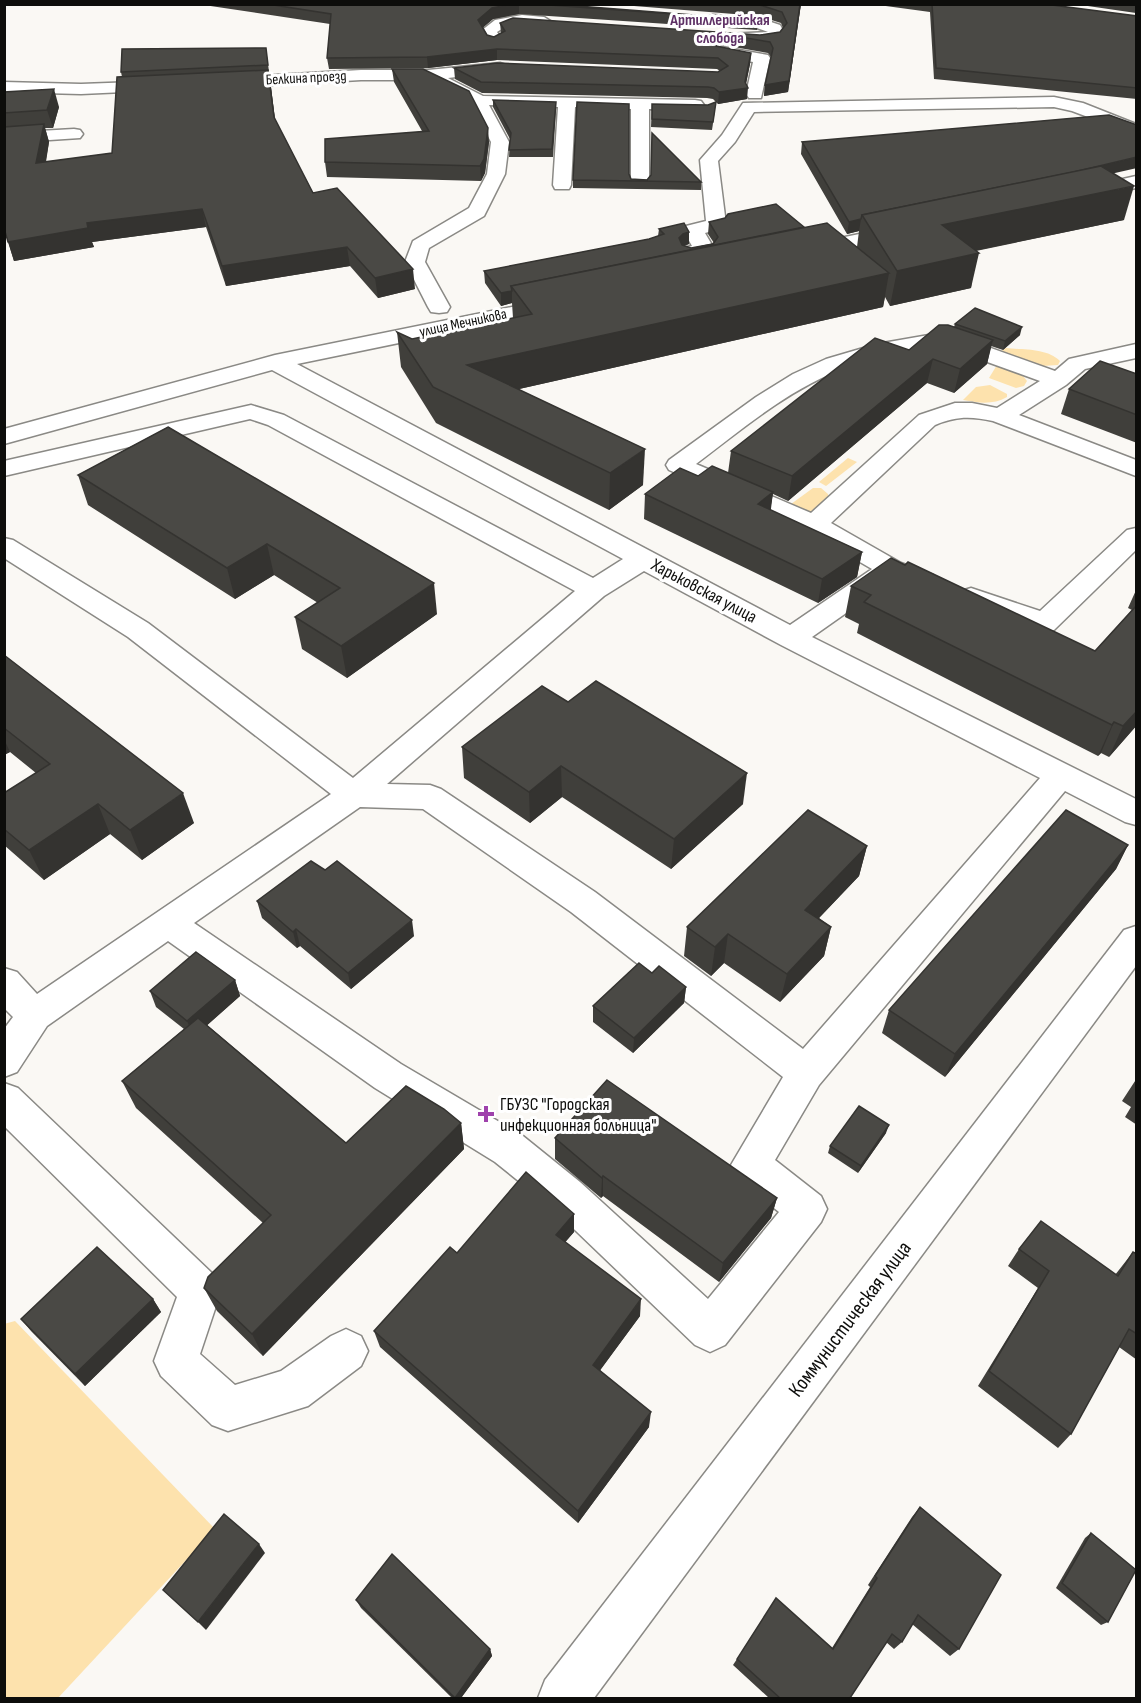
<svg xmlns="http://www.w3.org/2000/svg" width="1141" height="1703" viewBox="0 0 1141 1703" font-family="'Sofia Sans Condensed',sans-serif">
  <rect width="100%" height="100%" fill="#faf8f4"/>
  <g fill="#fde2ad">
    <path d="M1006 348C1023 350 1047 348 1060 361L1058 365 1042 366 997 354Z"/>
    <polygon points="1000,360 1020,372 1027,381 1024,386 1016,388 989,378"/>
    <path d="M990 385 1007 394V397C993 405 979 403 963 400L976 387Z"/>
    <polygon points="848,458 857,462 826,486 819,482"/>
    <path d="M813 488H821L828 494 829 502C816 517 804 512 787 507Z"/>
    <polygon points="15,1321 215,1529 58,1698 5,1698 4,1324"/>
  </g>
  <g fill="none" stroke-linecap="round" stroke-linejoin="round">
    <g stroke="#8a8985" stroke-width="3">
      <g id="minor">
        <path d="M522 15 544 17 552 22C541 33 515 19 497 32L503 41 495 46 489 44 481 31 495 20Z"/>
        <polygon points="713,15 759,18 780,25 784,32 778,40 772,42 733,42 727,40 725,37 727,34 768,32 757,28 708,23 705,20 708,17"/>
        <polygon points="722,47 768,55 770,58 761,98 749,98 746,94 753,62 716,55 714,52 716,49"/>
        <polygon points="500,63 506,65 508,68 506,71 448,78 483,96 695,100 701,101 704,105 701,109 695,110 649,109 649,182 647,186 633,186 631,182 631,109 575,107 571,185 569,189 555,189 553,185 558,107 489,105 509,142 505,174 484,216 429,248 425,262 450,307 447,312 439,313 431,312 428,307 405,262 413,241 469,208 487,174 491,142 471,103 427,80 361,80 225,88 217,83 225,78 361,70 428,70"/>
        <polygon points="162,81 170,86 168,90 81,94 4,92 4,82 81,84"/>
        <polygon points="1054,97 1083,103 1136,124 1136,135 1072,111 1054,107 754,112 735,142 718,161 726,224 723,228 705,233 715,250 712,254 690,258 683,256 680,252 683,248 692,246 683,230 686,226 706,221 700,160 722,135 743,103"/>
        <polygon points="74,129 80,130 83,134 80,138 4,143 4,133"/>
        <polygon points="1136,176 1136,188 1085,199 1078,197 1075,193 1078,189"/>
        <polygon points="903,225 910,227 913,231 910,235 806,257 799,255 796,251 799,247 806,245"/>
        <path d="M556 298 564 299 567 304 564 309 297 364 790 625 872 569 805 530 669 470 666 465 669 460 756 397 793 374 826 359 877 344 946 332 1055 371 1069 359 1136 344V358L1085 369 1066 385 1019 415 1136 460V476L993 421C971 416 956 416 935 425L831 523 901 563 933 575 937 581 933 587 923 590 893 580 812 637 1136 799V825L1125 822 1065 791 819 1085 775 1160 821 1196 827 1209 821 1222 725 1345 710 1352 695 1345 552 1208 495 1162 375 1088 168 941 47 1026 17 1072 4 1077V1029L13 1017 4 1008V968L17 972 37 994 331 794 128 637 4 558V538L13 540 148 623 353 778 575 591 268 425 250 419 4 476V461L251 405 284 415 593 578 623 559 272 370 4 444V429L275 355ZM936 346H943L1040 381 997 408 972 403H955L919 415 811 513 696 464C742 429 788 390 842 369 872 357 904 352 936 346ZM644 571 781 645 1040 778 803 1049 595 892 441 789 430 785 387 784 604 596ZM360 807 423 809 571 912 783 1077 731 1165 737 1178 779 1212 708 1299 580 1182 523 1136 401 1064 194 923Z"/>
        <polygon points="1136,528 1136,550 1054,630 1044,632 1034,630 961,603 957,597 961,591 971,588 1040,611 1127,530"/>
        <polygon points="1136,926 1136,966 594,1698 538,1698 545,1680 1124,930"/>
        <polygon points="4,1083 18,1088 215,1276 221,1291 200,1354 235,1385 281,1371 331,1336 346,1329 361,1336 368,1351 361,1366 308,1406 228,1431 212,1425 161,1376 154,1361 177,1297 4,1126"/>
      </g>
    </g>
    <use href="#minor" fill="#fff" fill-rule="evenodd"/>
  </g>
  <g fill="#403f3b">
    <polygon points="197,4 552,4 758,20 757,30 519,14 493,19 483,27 487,35 494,37 501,33 500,23 760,35 780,32 783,28 781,23 759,16 609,4 801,4 788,92 764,96 765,85 771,57 768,53 722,45 719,47 751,53 750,64 746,84 747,99 718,104 713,99 707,98 482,93 455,79 454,68 718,72 720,71 717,69 497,60 428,68 329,69 327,58 330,24"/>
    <polygon points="871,4 1044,4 1137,16 1137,99 934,79 930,12"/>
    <polygon points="1074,4 1137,4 1137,14 1136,13"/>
    <polygon points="266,48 275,120 313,193 415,289 378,298 350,266 226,286 206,227 92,242 94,247 14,261 4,228 4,92 59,107 53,128 45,128 49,142 46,162 112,153 122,77 121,72"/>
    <polygon points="392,69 489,142 485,173 481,181 327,177 325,162 422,131 394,82"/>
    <polygon points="493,100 556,109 553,157 509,157 510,139 493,107"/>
    <polygon points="652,104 708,105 715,110 712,130 651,127"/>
    <polygon points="802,142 1113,174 1124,220 976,251 971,288 890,306 885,297 883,307 519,389 643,485 609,510 436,423 401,367 397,332 412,339 513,318 512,303 501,306 485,283 484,271 649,239 658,236 659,229 689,244 684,246 691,248 714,243 708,234 709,222 804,227 857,247 859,231 847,234 801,154"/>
    <polygon points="631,179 701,182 701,190 573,188 573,180"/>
    <polygon points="955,324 1020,335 1003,350 991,346 987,364 954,393 927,383 788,501 773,494 770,510 862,552 857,577 818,603 644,519 645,494 698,476 728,473 731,451 909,350 954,327"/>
    <polygon points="1137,374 1137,443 1061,414 1069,389"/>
    <polygon points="168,427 437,614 347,678 302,649 295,617 318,603 274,575 235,599 88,505 78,475"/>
    <polygon points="851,586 1095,651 1132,610 1128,608 1137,588 1137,725 1109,757 1101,753 1098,756 857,633 859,624 845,617"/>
    <polygon points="4,655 194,823 142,860 110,834 44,880 4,845 4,793 36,773 10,752 4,755"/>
    <polygon points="568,702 743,804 671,869 562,797 530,823 464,778 462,747"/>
    <polygon points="1128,845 1116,869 945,1077 882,1033 889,1010"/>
    <polygon points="867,846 859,876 819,918 831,927 824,956 780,1002 724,963 711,976 684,956 687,927"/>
    <polygon points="257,901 414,936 351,989 300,946 297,948 262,918"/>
    <polygon points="652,973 686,987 684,1003 633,1053 593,1022 593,1006"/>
    <polygon points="235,980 240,996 207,1025 346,1143 461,1123 464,1149 263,1356 217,1311 204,1288 263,1223 136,1108 122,1081 184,1029 156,1007 150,991"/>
    <polygon points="1137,1078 1137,1125 1125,1117 1131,1107 1122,1101"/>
    <polygon points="886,1133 858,1173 828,1153 830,1146"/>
    <polygon points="555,1138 777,1198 771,1218 719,1282 603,1196 601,1198 555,1159"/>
    <polygon points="574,1214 574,1232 565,1242 640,1316 600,1370 649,1427 578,1523 380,1347 374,1331 457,1253"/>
    <polygon points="1019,1249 1115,1275 1133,1252 1137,1254 1137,1360 1119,1347 1071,1434 1058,1448 978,1386 1038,1288 1008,1266"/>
    <polygon points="153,1299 161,1312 85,1386 31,1331 21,1319"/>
    <polygon points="920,1507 959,1649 950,1656 912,1624 902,1642 894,1649 886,1642 850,1698 769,1698 733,1665 737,1659 832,1648 870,1587 868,1585 912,1517"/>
    <polygon points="1091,1533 1108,1622 1101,1625 1056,1588 1085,1538"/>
    <polygon points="356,1600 490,1649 492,1656 461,1698 452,1698 361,1608"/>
  </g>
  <g fill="#343330">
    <polygon points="513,4 519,4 519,14 493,19 479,31 478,20 492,8"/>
    <polygon points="801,4 788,92 764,96 765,85"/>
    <polygon points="723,34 722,45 712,51 713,40"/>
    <polygon points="497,49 497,60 428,68 427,57"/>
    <polygon points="751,53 750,64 745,88 748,88 747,99 718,104 719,92 745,82"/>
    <polygon points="268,70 271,87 277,135 274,117"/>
    <polygon points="54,89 59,107 53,128 47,110"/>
    <polygon points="44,124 49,142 42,182 36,163"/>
    <polygon points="488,128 489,142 485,173 481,181 480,166"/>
    <polygon points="1137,157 1137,168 1071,183 1069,173"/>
    <polygon points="1134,186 1124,220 935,259 942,225"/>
    <polygon points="202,209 206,227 92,242 94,247 14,261 8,242 87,223"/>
    <polygon points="861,219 859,231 847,234 849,222"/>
    <polygon points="689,232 689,244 683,246 679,238 683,234"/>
    <polygon points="347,247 350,266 226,286 222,266"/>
    <polygon points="979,253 971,288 890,306 897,271"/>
    <polygon points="413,269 415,289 378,298 375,278"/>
    <polygon points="889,273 883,307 470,400 467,365"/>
    <polygon points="512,291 512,303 501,306 501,293"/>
    <polygon points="1022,327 1020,335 1003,350 1005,341"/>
    <polygon points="993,340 987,364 954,393 960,369"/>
    <polygon points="933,359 927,383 788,501 792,476"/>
    <polygon points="645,449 643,485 609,510 610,473"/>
    <polygon points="773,492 770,517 758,504"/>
    <polygon points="267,544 274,575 235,599 227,568"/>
    <polygon points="862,552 857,577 818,603 822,579"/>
    <polygon points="434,583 437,614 347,678 341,646"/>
    <polygon points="1137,711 1137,725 1109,757 1123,726"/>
    <polygon points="1114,722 1101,753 1098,756 1112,725"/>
    <polygon points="4,739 10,752 4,755"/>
    <polygon points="561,766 562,797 530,823 529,792"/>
    <polygon points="747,773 743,804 671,869 674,839"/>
    <polygon points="183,793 194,823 142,860 130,830"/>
    <polygon points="98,804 110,834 44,880 29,850"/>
    <polygon points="1128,845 1116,869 945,1077 955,1054"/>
    <polygon points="867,846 859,876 799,939 805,910"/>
    <polygon points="412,920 414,936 351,989 348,973"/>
    <polygon points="831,927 824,956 780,1002 787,974"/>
    <polygon points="296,929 300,946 297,948 293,932"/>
    <polygon points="728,934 724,963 711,976 715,947"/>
    <polygon points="235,980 240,996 194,1037 187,1021"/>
    <polygon points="686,987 684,1003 633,1053 634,1038"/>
    <polygon points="461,1123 464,1149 263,1356 252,1334"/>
    <polygon points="889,1125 886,1133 858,1173 861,1166"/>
    <polygon points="603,1176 603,1196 601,1198 602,1178"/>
    <polygon points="777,1198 771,1218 719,1282 723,1263"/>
    <polygon points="574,1214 574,1232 556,1253 556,1235"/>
    <polygon points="153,1299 161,1312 85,1386 75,1374"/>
    <polygon points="641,1299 640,1316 593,1380 593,1365"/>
    <polygon points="651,1412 649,1427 578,1523 578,1511"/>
    <polygon points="259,1544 265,1553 206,1630 198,1622"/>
    <polygon points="490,1649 492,1656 461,1698 455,1698"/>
  </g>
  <g fill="#4a4945" stroke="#343330" stroke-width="1.5">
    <polygon points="267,4 513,4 492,8 478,20 487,35 494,37 505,31 500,23 513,18 760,35 780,32 787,23 782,12 760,5 749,4 800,4 789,81 765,85 773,48 770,42 723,34 713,40 716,46 751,53 745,82 748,88 719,92 714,88 708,87 481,82 454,68 497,63 718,72 728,66 718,58 497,49 427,57 327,58 331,14"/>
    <polygon points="535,4 552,4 758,20"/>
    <polygon points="932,4 1044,4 1137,16 1137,88 936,68"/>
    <polygon points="266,48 268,65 121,72 122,49"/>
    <polygon points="392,69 423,69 469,91 488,128 484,159 480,166 325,162 325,139 429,131"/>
    <polygon points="268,70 274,117 313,193 337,188 413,269 375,278 347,247 222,266 202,209 87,223 88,228 8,242 4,228 4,127 44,124 36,163 112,153 117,77"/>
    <polygon points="54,89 47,110 4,113 4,92"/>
    <polygon points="493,100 556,102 552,149 509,150 511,133"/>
    <polygon points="577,102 629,104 629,174 631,179 647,180 651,175 652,133 701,182 573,180"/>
    <polygon points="716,102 713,122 652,119 652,104 708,105"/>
    <polygon points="1109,115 1137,125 1137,157 1074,172 862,215 861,219 849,222 802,142"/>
    <polygon points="1101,166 1134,186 942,225 979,253 897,271 862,215"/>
    <polygon points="776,204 804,227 511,286 512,291 501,293 484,271 649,239 664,234 659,229 684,223 689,232 683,234 679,238 682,245 691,248 713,244 718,237 709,222 725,218 728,214"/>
    <polygon points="827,223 889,273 467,365 645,449 610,473 433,387 397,332 412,339 532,314 511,286"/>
    <polygon points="975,308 1022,327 1005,341 955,324"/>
    <polygon points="939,325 948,325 993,340 960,369 933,359 792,476 731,451 875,338 909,350"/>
    <polygon points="1100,361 1137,374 1137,415 1069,389"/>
    <polygon points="168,427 434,583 341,646 295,617 340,588 267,544 227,568 78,475"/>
    <polygon points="712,466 773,492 758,504 862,552 822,579 645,494 680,468 698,476"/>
    <polygon points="891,558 905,565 908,562 1095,651 1137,605 1137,711 1123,726 1114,722 1112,725 864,602 871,595 851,586"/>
    <polygon points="4,655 183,793 130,830 98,804 29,850 4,829 4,793 50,764 4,728"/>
    <polygon points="596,681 747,773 674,839 561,766 529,792 462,747 542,686 568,702"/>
    <polygon points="808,810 867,846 805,910 831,927 787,974 728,934 715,947 687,927"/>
    <polygon points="1066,810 1128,845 955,1054 889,1010"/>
    <polygon points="311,861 325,870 337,861 412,920 348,973 296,929 293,932 257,901"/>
    <polygon points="196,952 235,980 187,1021 150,991"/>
    <polygon points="639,963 652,973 659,966 686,987 634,1038 593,1006"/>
    <polygon points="198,1018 346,1143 406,1086 444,1109 461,1123 252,1334 204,1288 208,1277 271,1215 122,1081"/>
    <polygon points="607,1080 777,1198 723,1263 603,1176 602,1178 555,1138"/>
    <polygon points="859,1106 889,1125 861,1166 830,1146"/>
    <polygon points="526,1172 574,1214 556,1235 641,1299 593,1365 651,1412 578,1511 374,1331 450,1247 457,1253"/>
    <polygon points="1041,1221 1118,1276 1133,1252 1137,1254 1137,1334 1129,1329 1071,1434 989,1371 1049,1271 1019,1249"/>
    <polygon points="97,1247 153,1299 75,1374 21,1319"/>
    <polygon points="920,1507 1001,1575 959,1649 918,1615 902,1642 892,1634 850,1698 780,1698 737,1659 776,1598 833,1649 877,1578 875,1576"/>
    <polygon points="224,1514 259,1544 198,1622 163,1590"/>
    <polygon points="1091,1533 1136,1570 1108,1622 1062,1583"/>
    <polygon points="392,1554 490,1649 455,1698 356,1600"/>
  </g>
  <path fill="#9f42ac" stroke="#fff" stroke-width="2" d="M483 1105h6v6h6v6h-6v6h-6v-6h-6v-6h6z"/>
  <g text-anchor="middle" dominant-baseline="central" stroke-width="6" stroke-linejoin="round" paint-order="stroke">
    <g font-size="15" fill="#0d0d0b" stroke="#fff">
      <text transform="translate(306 78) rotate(-3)">Белкина проезд</text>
      <text transform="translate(463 323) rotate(-12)">улица Мечникова</text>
    </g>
    <g font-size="16" font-weight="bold" fill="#5f3266" stroke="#fff">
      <text x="720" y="20">Артиллерийская<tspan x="720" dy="18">слобода</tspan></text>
    </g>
    <g font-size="18" fill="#0d0d0b" stroke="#fff">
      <text transform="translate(704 591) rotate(28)">Харьковская улица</text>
    </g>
    <g font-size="18" fill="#0d0d0b" stroke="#fff" text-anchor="start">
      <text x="500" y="1104">ГБУЗС "Городская<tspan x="500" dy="21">инфекционная больница"</tspan></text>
    </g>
    <g font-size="21" fill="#0d0d0b" stroke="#fff">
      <text transform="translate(850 1319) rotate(-53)">Коммунистическая улица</text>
    </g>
  </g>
  <rect width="1141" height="1703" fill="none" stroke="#0d0d0b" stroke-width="12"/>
</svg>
